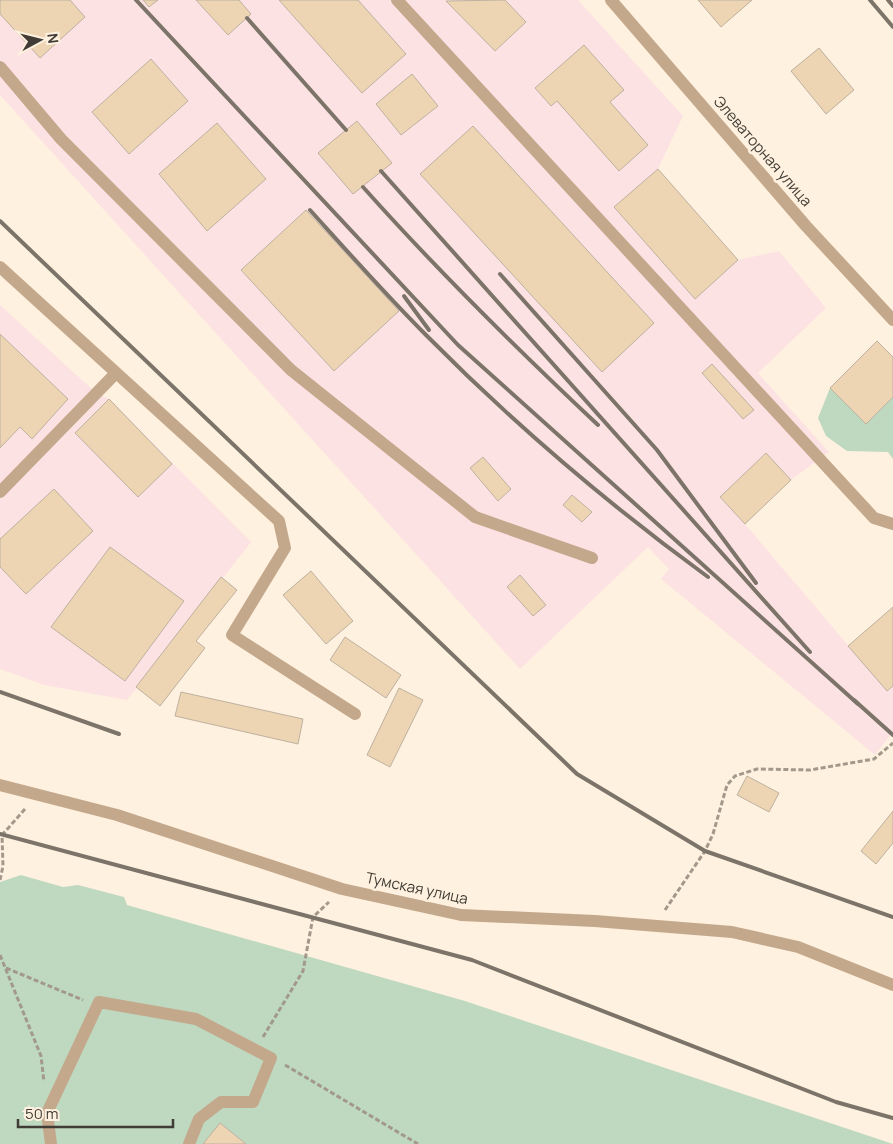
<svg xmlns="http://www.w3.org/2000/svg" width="893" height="1144" viewBox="0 0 893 1144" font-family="Manrope,sans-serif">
  <rect width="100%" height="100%" fill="#fff1df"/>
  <g fill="#fde2e4">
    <polygon points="0,0 578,0 683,116 658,169 738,260 779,251 826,308 758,373 829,452 791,480 745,524 887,691 893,686 893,732 875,755 661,579 669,569 648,547 520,669 0,95"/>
    <polygon points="0,305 96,393 109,399 251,542 127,700 44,685 0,669"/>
  </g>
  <g fill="#bed9c0">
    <polygon points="830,388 866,424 893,397 893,459 888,452 847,451 826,436 818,418"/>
    <polygon points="21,875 63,887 78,885 124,897 127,905 465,1001 893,1144 0,1144 0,882"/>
  </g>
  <g fill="#edd4b3" stroke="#beb1a0">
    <polygon points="0,0 70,0 85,17 40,58 0,14"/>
    <polygon points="143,0 158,0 149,7"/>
    <polygon points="196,0 239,0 251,14 228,35"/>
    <polygon points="279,0 358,0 406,54 362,93"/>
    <polygon points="505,0 526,22 495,51 446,1"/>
    <polygon points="698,0 752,0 721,27"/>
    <polygon points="584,45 624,90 610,102 648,145 619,171 557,101 551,106 535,88"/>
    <polygon points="819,48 854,90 826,114 791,71"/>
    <polygon points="151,59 188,101 129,154 92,112"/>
    <polygon points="412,74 438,106 401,135 376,104"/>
    <polygon points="357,121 392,163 353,194 318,153"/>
    <polygon points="217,123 266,179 207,231 159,174"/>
    <polygon points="473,126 654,323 602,372 420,174"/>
    <polygon points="658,169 738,260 695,299 614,207"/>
    <polygon points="306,210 399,311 334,371 241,270"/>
    <polygon points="0,334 68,399 32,439 20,427 0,448"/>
    <polygon points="877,341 893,357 893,397 866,424 830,388"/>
    <polygon points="712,364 754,410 743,419 702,373"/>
    <polygon points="109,399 172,464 138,497 75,433"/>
    <polygon points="766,453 791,480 745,524 720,497"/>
    <polygon points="483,457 511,489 498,501 470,468"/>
    <polygon points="54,489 93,531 26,594 0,567 0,539"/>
    <polygon points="572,495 592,512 582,522 563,505"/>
    <polygon points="110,547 184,601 125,681 51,627"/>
    <polygon points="311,571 353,621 326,644 283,595"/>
    <polygon points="520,575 546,605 533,616 507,587"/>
    <polygon points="221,577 237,590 196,641 205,648 160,706 136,687"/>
    <polygon points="893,607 893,686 887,691 848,646"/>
    <polygon points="345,637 401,675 386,698 330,660"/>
    <polygon points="399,688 423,700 390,767 367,755"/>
    <polygon points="181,692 303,719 298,744 175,716"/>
    <polygon points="747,776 779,793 769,812 737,795"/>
    <polygon points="893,811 893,843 876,864 861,851"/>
    <polygon points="220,1123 246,1144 203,1144"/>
  </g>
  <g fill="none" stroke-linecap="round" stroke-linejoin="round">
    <g stroke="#a2998c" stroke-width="3" stroke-dasharray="5 2.5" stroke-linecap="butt">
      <polyline points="0,880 3,866 2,835 25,809"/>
      <polyline points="665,910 705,851 713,834 727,785 735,776 757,769 810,770 874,759 893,743"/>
      <polyline points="0,955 41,1056 44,1082"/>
      <polyline points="6,968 83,1000"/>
      <polyline points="263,1037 303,971 313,917 329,902"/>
      <polyline points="285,1065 418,1144"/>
    </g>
    <g stroke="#c4a88c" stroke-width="12">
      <polyline points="397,0 874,518 893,524"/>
      <polyline points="611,0 806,226 893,320"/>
      <polyline points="0,67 61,139 291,370 475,517 592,558"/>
      <polyline points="0,267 279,521 285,548 232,635 355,714"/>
      <polyline points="0,492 116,373"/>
      <polyline points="0,785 117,815 342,889 461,915 595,921 732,932 798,947 893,985"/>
      <polyline points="51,1144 47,1113 99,1002 196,1019 271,1058 253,1102 221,1102 199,1119 189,1144"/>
    </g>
    <g stroke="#7c7469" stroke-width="4">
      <polyline points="136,0 458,345 858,704"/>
      <polyline points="870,0 893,27"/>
      <polyline points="888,0 893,6"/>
      <polyline points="247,18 346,130"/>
      <polyline points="381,171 810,652"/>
      <path d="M363 187C437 270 516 348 598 425"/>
      <path d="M310 210C348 252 386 295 426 335 513 423 608 504 708 577"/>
      <polyline points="0,221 577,774 705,851 893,917"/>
      <polyline points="500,274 657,450 756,583"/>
      <polyline points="404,296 429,330"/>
      <polyline points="0,692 119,734"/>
      <polyline points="854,700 893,735"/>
      <polyline points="0,834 472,960 836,1102 893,1118"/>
    </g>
  </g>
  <g text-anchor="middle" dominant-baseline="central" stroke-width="5" stroke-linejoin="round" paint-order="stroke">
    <g font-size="15" fill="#413c35" stroke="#fff1df">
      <text transform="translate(763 151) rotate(49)">Элеваторная улица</text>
      <text transform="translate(417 888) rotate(12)">Тумская улица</text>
    </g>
  </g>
  <g transform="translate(40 40) rotate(83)" stroke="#fff1df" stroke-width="4" paint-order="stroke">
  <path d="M0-4L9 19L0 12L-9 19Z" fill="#413c35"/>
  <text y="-8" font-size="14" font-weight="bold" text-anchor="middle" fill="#413c35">N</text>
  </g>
  <path d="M18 1119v8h155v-8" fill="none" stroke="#413c35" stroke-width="2.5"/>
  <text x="25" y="1119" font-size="15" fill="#413c35" stroke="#fff1df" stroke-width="4" paint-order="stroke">50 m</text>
</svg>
